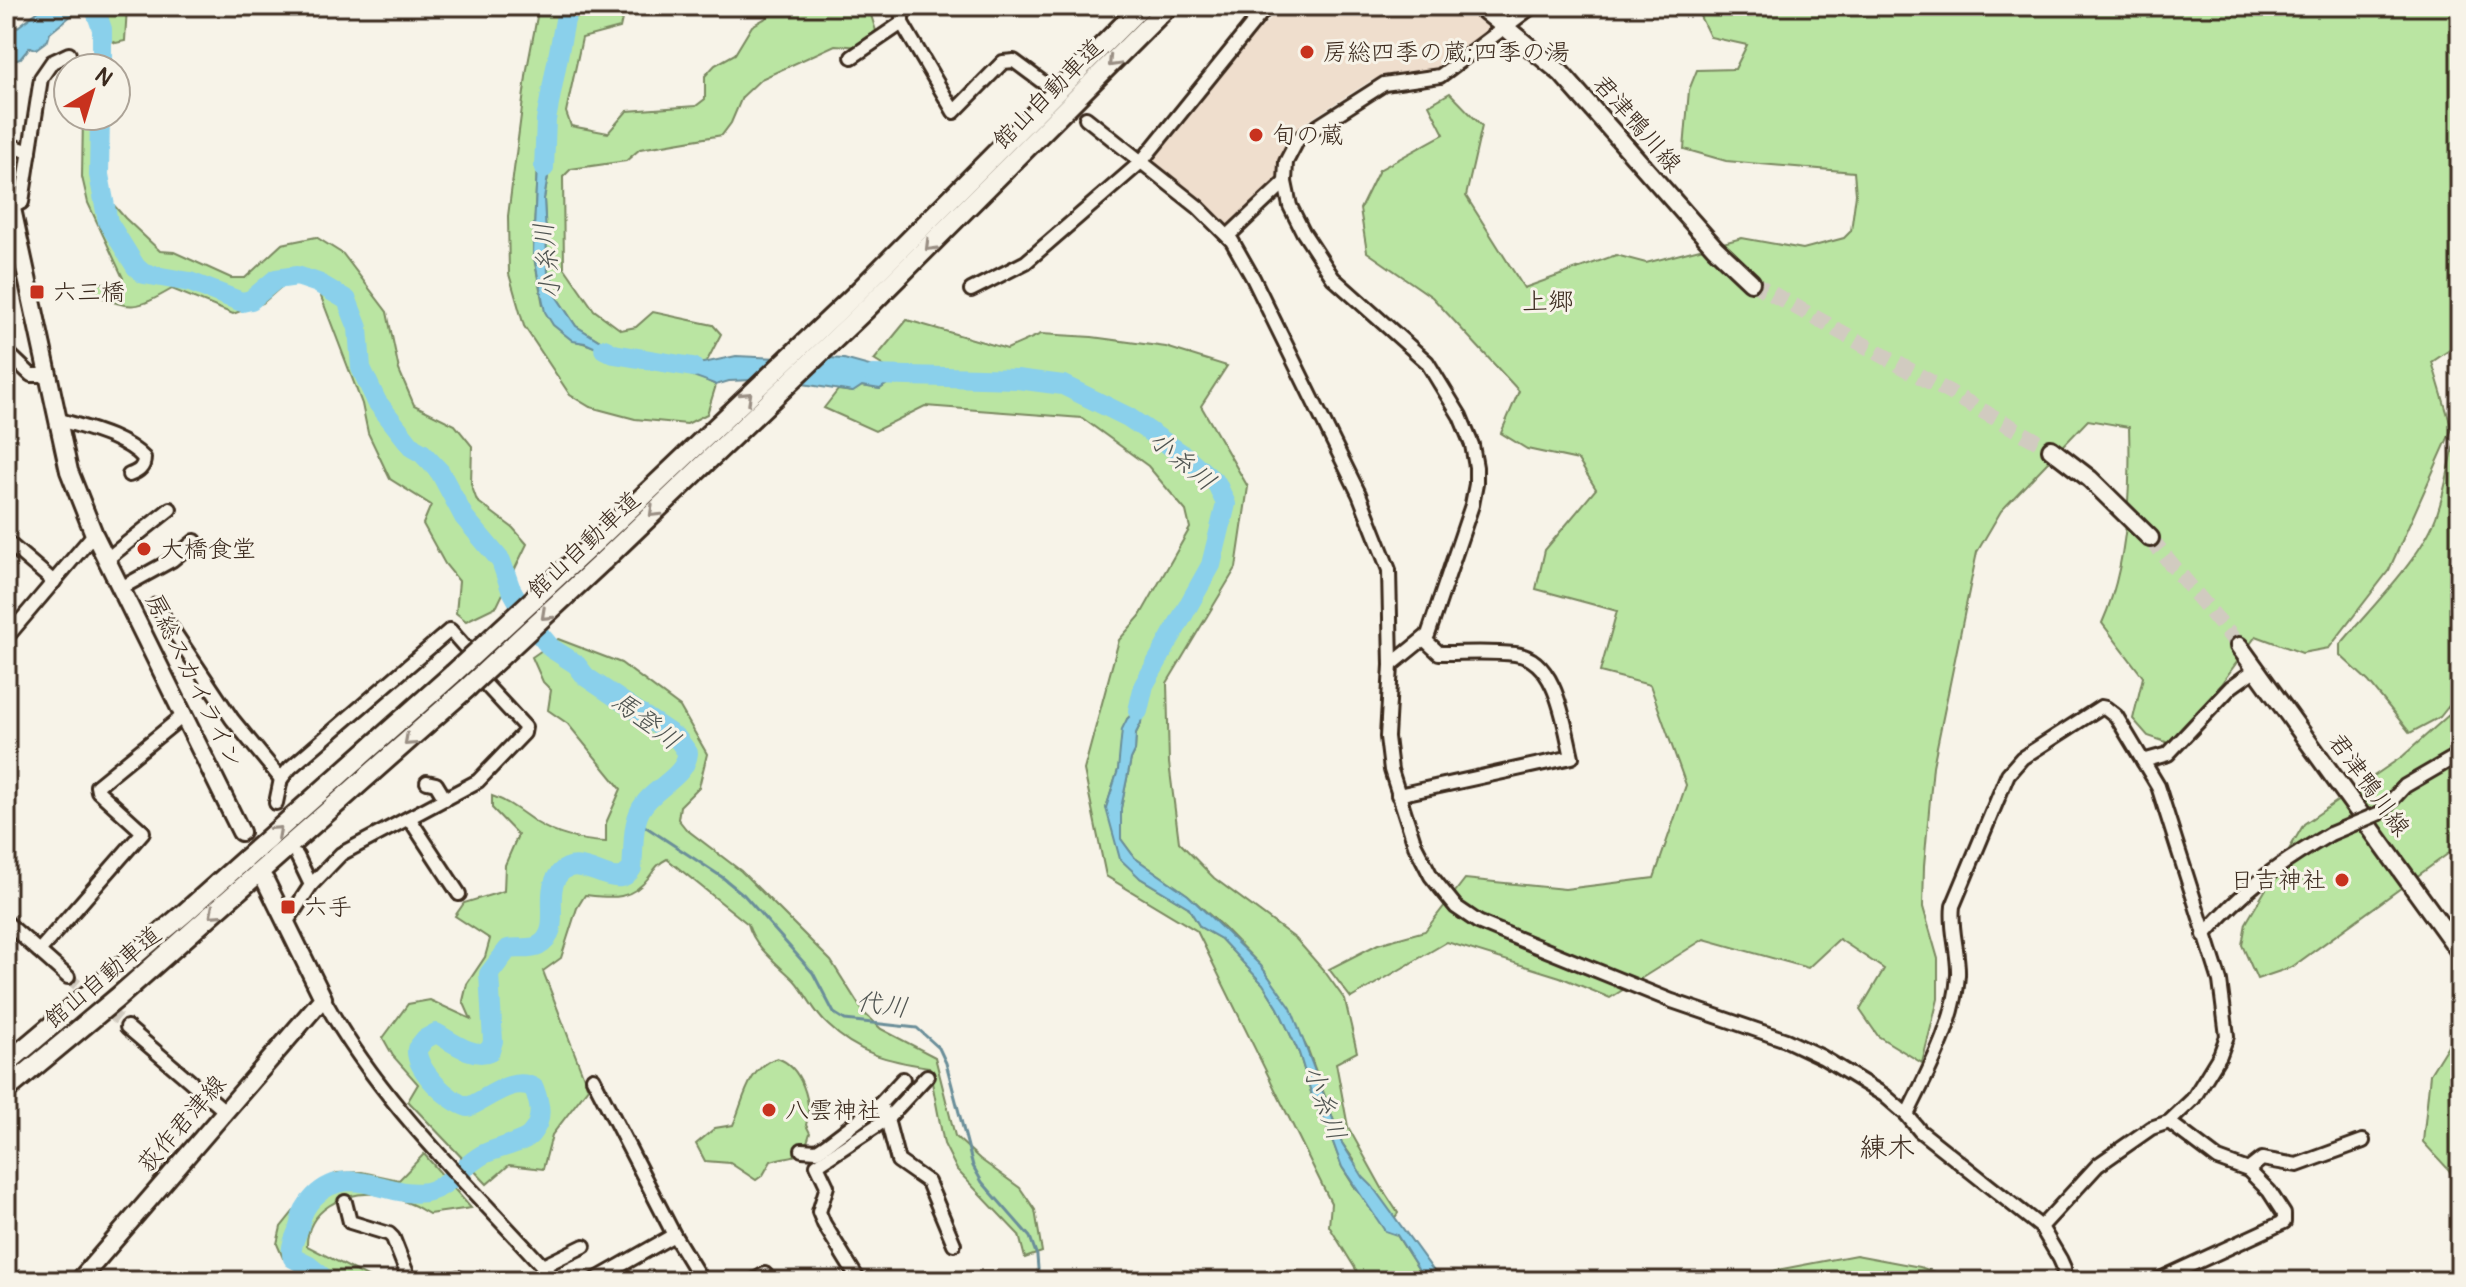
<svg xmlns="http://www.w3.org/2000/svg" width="2466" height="1287" viewBox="0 0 2466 1287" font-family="Pangolin,'Klee One',sans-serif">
  <rect width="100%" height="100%" fill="#f7f3e8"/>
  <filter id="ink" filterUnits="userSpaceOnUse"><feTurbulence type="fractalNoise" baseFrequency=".0125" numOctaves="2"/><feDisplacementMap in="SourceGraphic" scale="16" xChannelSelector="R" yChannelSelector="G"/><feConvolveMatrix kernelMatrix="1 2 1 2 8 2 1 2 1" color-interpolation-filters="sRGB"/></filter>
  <g filter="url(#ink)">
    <polygon fill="#efdecd" points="1283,6 1470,6 1496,27 1446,69 1428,75 1386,76 1372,80 1297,128 1284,148 1281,177 1230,228 1150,162 1252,34 1255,34"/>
    <g fill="#bae5a2" stroke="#7a8860" stroke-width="2" fill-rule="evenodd">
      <polygon points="94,6 127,6 125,41 116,43 108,39 108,19"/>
      <path d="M539 6H625L620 28 582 38 566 112 571 126 608 133 627 111 696 106 705 99V76L715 65 735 54 752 26 787 6H859L871 15 876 31 861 47 835 45 761 79 742 97 731 123 722 135 640 149 626 161 571 169 563 177 564 267 594 310 621 330 636 327 653 312 713 325 721 334 706 363 688 364 685 374 697 376 716 385 707 414 687 424 635 419 590 407 570 395 524 326 509 274 508 216 527 69ZM538 144 550 165 544 199 548 273 552 290 576 326 605 344 614 345 599 348 573 340 543 305 533 252Z"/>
      <path d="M1695 6H2460V349L2454 347 2432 362 2452 429 2389 570 2329 648 2302 653 2256 636 2208 702 2172 744 2148 736 2133 719 2143 677 2102 623C2128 565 2131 490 2129 427L2088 420 2001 511 1977 552 1933 766 1924 866 1923 907 1938 959V999L1922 1063 1878 1036 1860 1010 1884 969 1839 939 1808 968 1704 939 1610 998 1560 977 1447 942 1351 998 1329 969 1378 944 1425 931 1465 879 1565 889 1654 878 1686 785 1650 685 1600 672 1617 611 1536 589 1545 550 1596 489 1578 460 1527 449 1501 433 1519 391 1432 297 1367 252 1360 209 1379 170 1444 134 1429 105 1450 93 1482 126 1466 196 1524 288 1616 255 1646 263 1742 238 1803 249 1844 238 1851 231 1856 194 1854 172 1726 161 1684 149 1689 90 1697 70 1735 69 1747 45 1710 37Z"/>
      <path d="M83 116H94L92 137 98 187 125 218 160 251 174 252 231 278H245L282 244 316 237 343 254 387 312 399 370 414 405 455 425 472 446 471 484 477 501 513 528 527 544 497 606 466 621 456 613 459 581 445 564 423 524 431 505 390 479 368 433 362 404 315 281 289 280 263 303 233 314 172 289C137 309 131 311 95 294L92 282 117 285 123 278 88 203 82 177Z"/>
      <path d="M907 320 1007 349 1041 334 1092 337 1166 347 1227 366 1201 406 1248 487 1236 568 1167 683 1169 763 1179 842 1214 878 1296 939 1325 972 1345 1000 1357 1052 1336 1063 1348 1127 1383 1190 1398 1213 1386 1231 1396 1234 1426 1281H1363L1329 1226 1331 1203 1197 931 1106 876 1084 770 1119 640 1140 616 1190 528 1186 511 1148 466 1082 418 925 406 875 431 824 408 838 390 852 392 862 386 880 389 890 382 895 373 874 360ZM1143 688 1141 723 1136 733 1135 751 1131 759 1121 808V839L1135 858 1188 895 1224 928 1261 966 1274 985 1308 1050 1342 1143 1354 1160V1186L1342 1167 1326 1123 1314 1102 1299 1053 1278 1008 1263 984 1221 939 1200 927 1188 907 1140 878 1106 808 1118 770 1127 719 1134 712Z"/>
      <path d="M2460 415V692L2440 717 2410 733 2369 682 2340 655V645C2370 608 2424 557 2438 511 2448 480 2453 447 2460 415Z"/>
      <path d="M558 639 621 663 680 707 707 754 699 787 680 806 678 819 686 829 741 871 831 961 864 1013 881 1029 935 1057 955 1136 980 1159 1020 1188 1035 1210 1042 1252 1025 1258 1019 1235 957 1170 944 1144 929 1067C889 1061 858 1054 828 1025 814 1013 807 994 794 980 778 964 754 947 748 924L667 859C657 864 655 869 649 877 631 901 612 898 585 895L577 908 561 958 543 971 588 1088 552 1135 543 1169 509 1165 487 1184 408 1101 418 1084 393 1056 383 1038 408 1004 430 1000 471 1019 463 1001 467 984 485 957 490 939 455 916 464 903 504 891 505 865 518 835 492 808V796C510 802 522 813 537 823 558 836 581 841 606 842V823L621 789 568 724 548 710 551 690 543 682 532 657Z"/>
      <polygon points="2460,705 2460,845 2292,967 2257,979 2242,945 2246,923 2304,824 2403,756"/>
      <polygon points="2460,1026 2460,1190 2449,1170 2423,1142 2430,1074"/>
      <path d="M777 1058C801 1066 813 1102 806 1125L810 1133C802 1163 793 1153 771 1161L763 1175 756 1180 730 1163 705 1161 696 1144 715 1128 733 1125C744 1101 747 1068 777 1058Z"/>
      <path d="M424 1154 471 1208 429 1214C414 1204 394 1196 375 1194 344 1192 306 1210 307 1246L375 1281H319L283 1258 277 1244 281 1227 313 1187 337 1173 362 1172 399 1180Z"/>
      <polygon points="1856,1255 1920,1267 1960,1281 1744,1281 1777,1270"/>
    </g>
    <g fill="#8ad0eb" stroke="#6a8e99" stroke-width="2">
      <polygon points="45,6 83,6 50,33 48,40 36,49 30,47 20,59 13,61 6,73 6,36"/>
      <polygon points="545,142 550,165 544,199 548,273 553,281 552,290 576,326 605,344 627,352 628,356 616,357 585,343 573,341 553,325 545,312 533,252 538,144"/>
      <path d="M736 356 776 358 753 380 729 381 716 385C700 377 682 375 669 363L694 365Z"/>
      <polygon points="829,358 844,359 895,373 897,376 880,389 862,386 853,392 803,384"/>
      <polygon points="1144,685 1141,723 1136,733 1135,751 1131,759 1121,808 1121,839 1135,858 1188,895 1261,966 1291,1008 1342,1143 1363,1177 1372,1186 1441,1281 1426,1281 1397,1235 1385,1231 1342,1167 1326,1123 1314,1102 1299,1053 1278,1008 1263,984 1221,939 1200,927 1188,907 1140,878 1120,859 1106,808 1118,770 1122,729 1127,719 1134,712"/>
    </g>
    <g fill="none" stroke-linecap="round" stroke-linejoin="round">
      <polyline stroke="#6a8e99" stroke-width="3" points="637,821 722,877 744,895 813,973 834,1013 845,1020 917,1028 939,1048 946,1063 973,1166 982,1182 1030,1237 1037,1256 1039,1281"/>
      <g stroke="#8ad0eb" stroke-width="20">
        <polyline points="94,6 102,29 102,68"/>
        <path d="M100 116 99 175 108 222 136 267 144 274 190 282 242 302 251 300 276 279 297 276 318 283 347 300 358 328 361 368 377 402 413 448 422 453 440 472 464 517 501 561 510 587 530 623 551 648 576 664 586 677 677 738 688 753C685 779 651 788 640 811 632 827 634 850 632 868 615 896 583 850 560 873 541 892 565 932 538 946 530 950 517 947 508 949L489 974 493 1041 490 1051C473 1059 451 1041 436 1033L425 1039 417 1049C415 1069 449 1102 468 1107 488 1099 513 1075 534 1088 540 1104 544 1119 531 1134 523 1144 496 1147 482 1155 463 1166 447 1188 426 1192 388 1199 350 1161 314 1197 306 1205 302 1212 300 1223 298 1235 288 1246 293 1258L309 1266 328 1281"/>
        <polyline points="544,168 546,120 565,20 571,6"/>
        <polyline points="604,349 614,354 693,367"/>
        <polyline points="873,375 1017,379 1063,385 1128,417 1185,456 1217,484 1226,504 1211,565 1144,685 1138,711"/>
      </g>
      <g stroke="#d1cbc0" stroke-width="12" stroke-dasharray="12 6" stroke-linecap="butt">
        <polyline points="1041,81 1086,118"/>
        <polyline points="622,502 643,537"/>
        <polyline points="68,977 127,1027"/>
      </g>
      <g stroke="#d1cbc0" stroke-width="16" stroke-dasharray="16 8" stroke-linecap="butt">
        <polyline points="1751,282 2051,449"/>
        <polyline points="2150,538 2239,646"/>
      </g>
      <g stroke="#3b2a1e" stroke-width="18">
        <g id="minor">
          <polyline points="902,6 902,23 954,112 1003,62 1014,61 1041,81"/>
          <polyline points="852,57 902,23"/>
          <polyline points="1086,118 1198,207 1232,241 1253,278 1359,494 1389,570 1391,665 1387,737 1391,770 1415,845 1431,876 1456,907 1478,922 1519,939 1672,1001 1786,1040 1822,1057 1884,1095 1907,1115 1920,1131 2041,1227 2060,1259 2064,1268 2063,1281"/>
          <polyline points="6,144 30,152"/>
          <polyline points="11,208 22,202 41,78 52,62 69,54"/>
          <polyline points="1228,236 1285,182"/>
          <polyline points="971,290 1026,262 1141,162 1267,6"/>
          <polyline points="10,355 31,375 47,375"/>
          <path d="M57 419C85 428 123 436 144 458 144 468 138 472 129 475"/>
          <polyline points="6,541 54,582"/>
          <polyline points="107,559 170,509"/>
          <polyline points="121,588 172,560 195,541"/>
          <polyline points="156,605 232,719 281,779"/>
          <polyline points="6,638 94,534"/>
          <polyline points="1391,665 1428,635 1472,505 1476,484 1476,467 1472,445 1460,416 1427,362 1333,278 1303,232 1290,206 1285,182 1286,162 1298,139 1384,84 1440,76 1533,6"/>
          <polyline points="2143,761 2168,754 2231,687 2256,669"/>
          <polyline points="427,782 436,784 445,799"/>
          <path d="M1398 795 1572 757C1564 724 1557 659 1515 654 1490 651 1464 653 1439 653L1424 639"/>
          <polyline points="276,803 281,779 290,768 450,630 465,647"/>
          <polyline points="2380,813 2405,786 2460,754"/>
          <polyline points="409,818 459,894"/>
          <polyline points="297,856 311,885"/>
          <polyline points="6,922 68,977"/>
          <polyline points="286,923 311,885 341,854 478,781 524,733 525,727 486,685"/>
          <path d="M2204 935C2244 889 2277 865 2330 834"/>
          <polyline points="39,951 143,832 98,791 97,786 184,715"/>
          <path d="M323 998C382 1106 475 1190 556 1281"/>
          <polyline points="127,1027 225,1111"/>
          <polyline points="593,1078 674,1235 702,1281"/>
          <polyline points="880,1104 887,1119 898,1161 928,1182 954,1244"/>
          <path d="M1907 1115C1928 1071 1955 1024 1958 975 1959 952 1950 930 1953 906L2008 774 2022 758 2101 707 2106 708 2116 716 2158 786 2220 981 2227 1036 2220 1055 2193 1099 2169 1122 2151 1128 2098 1165 2041 1227"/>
          <polyline points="802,1150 817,1151 826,1145 880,1104 903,1079"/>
          <polyline points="2248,1170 2262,1159 2297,1165 2363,1141"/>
          <polyline points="345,1202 350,1222 389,1234 393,1238 410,1281"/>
          <polyline points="543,1266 584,1246"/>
          <polyline points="454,1281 458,1278 464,1281"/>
          <polyline points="593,1281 674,1235"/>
          <polyline points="753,1281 765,1274 770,1281"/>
          <polyline points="859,1281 824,1224 819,1212 827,1186 817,1165 887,1119 927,1076"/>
          <polyline points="2156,1281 2284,1222 2284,1214 2269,1191 2248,1170 2218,1159 2169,1122"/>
        </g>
      </g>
      <g stroke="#3b2a1e" stroke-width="22">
        <g id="major">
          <polyline points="1479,6 1561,73 1715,248 1751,282"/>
          <polyline points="6,181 69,471 94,534 241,832"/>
          <polyline points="2051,449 2090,479 2150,538"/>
          <polyline points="2239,646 2460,952"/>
          <polyline points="79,1281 323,998 265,880"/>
        </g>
      </g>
      <g stroke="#3b2a1e" stroke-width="24">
        <g id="highway">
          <polyline points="589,548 853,297 1142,6"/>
          <polyline points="603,561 866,309 1168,6"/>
          <polyline points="6,1064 186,912 453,674"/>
          <polyline points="6,1090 117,998 467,688"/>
        </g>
      </g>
      <use href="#minor" stroke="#f7f3e8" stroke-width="12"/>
      <use href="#major" stroke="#f7f3e8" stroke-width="16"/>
      <use href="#highway" stroke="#f7f3e8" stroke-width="18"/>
      <g stroke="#3b2a1e" stroke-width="18" stroke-linecap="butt">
        <polyline id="minor-bridge" points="2330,834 2380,813"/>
      </g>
      <g stroke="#3b2a1e" stroke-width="24" stroke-linecap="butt">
        <g id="highway-bridge">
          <polyline points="453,674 589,548"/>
          <polyline points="467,688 603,561"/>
        </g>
      </g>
      <use href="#minor-bridge" stroke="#f7f3e8" stroke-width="12"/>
      <use href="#highway-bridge" stroke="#f7f3e8" stroke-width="18"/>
    </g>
    <defs><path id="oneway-chevron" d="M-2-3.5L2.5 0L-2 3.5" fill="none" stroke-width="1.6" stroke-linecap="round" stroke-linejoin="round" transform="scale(2)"/></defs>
    <g stroke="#998e83">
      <use href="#oneway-chevron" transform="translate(1113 62) rotate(134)"/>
      <use href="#oneway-chevron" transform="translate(930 246) rotate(135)"/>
      <use href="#oneway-chevron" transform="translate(747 397) rotate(-43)"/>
      <use href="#oneway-chevron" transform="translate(654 512) rotate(136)"/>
      <use href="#oneway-chevron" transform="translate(546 615) rotate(137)"/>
      <use href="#oneway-chevron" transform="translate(409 741) rotate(138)"/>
      <use href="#oneway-chevron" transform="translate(277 831) rotate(-42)"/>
      <use href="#oneway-chevron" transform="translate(214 913) rotate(139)"/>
    </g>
  </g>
  <g fill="#c8321e" stroke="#f7f3e8" stroke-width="3">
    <circle cx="1307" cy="52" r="8"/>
    <circle cx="1256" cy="135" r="8"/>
    <rect x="29" y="284" width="16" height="16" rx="4"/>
    <circle cx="144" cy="549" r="8"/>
    <circle cx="2342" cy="880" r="8"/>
    <rect x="280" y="899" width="16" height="16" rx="4"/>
    <circle cx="769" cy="1110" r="8"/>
  </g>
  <g text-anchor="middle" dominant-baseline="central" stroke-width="6" stroke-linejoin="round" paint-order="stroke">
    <g font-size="24" fill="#3b2a1e" stroke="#f7f3e8" text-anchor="start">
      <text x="1323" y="52">房総四季の蔵;四季の湯</text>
      <text x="1272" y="135">旬の蔵</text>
      <text x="53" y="292">六三橋</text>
      <text x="160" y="549">大橋食堂</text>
      <text x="2326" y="880" text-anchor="end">日吉神社</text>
      <text x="304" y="907">六手</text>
      <text x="785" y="1110">八雲神社</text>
    </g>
    <g font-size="24" fill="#3b2a1e" stroke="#f7f3e8">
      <text transform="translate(1048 94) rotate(-45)">館山自動車道</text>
      <text transform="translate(1637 124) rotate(49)">君津鴨川線</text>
      <text transform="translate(584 545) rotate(-43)">館山自動車道</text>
      <text transform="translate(194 681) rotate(64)">房総スカイライン</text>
      <text transform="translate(2369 785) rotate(54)">君津鴨川線</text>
      <text transform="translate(103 977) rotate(-40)">館山自動車道</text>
      <text transform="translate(182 1124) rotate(-49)">荻作君津線</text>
    </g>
    <g font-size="26" font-style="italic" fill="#4f5451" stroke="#f7f3e8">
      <text transform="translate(548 261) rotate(-96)">小糸川</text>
      <text transform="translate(1182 461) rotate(40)">小糸川</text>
      <text transform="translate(646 721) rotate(37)">馬登川</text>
      <text transform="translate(882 1005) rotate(8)">代川</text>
      <text transform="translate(1324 1103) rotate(70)">小糸川</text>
    </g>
    <g font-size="26" fill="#3b2a1e" stroke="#f7f3e8">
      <text x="1548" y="302">上郷</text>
    </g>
    <g font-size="28" fill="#3b2a1e" stroke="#f7f3e8">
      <text x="1887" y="1148">練木</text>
    </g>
  </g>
  <rect width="2466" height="1287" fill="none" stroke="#f7f3e8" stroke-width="32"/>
  <rect x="16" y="16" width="2434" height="1255" fill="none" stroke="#3b2a1e" stroke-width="3" filter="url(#ink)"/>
  <g transform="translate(92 92) rotate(38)"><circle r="38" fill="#f7f3e8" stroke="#aca397" stroke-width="2"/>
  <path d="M0-6L14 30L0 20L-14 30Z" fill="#c8321e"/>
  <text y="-12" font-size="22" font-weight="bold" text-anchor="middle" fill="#3b2a1e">N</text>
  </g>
</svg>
